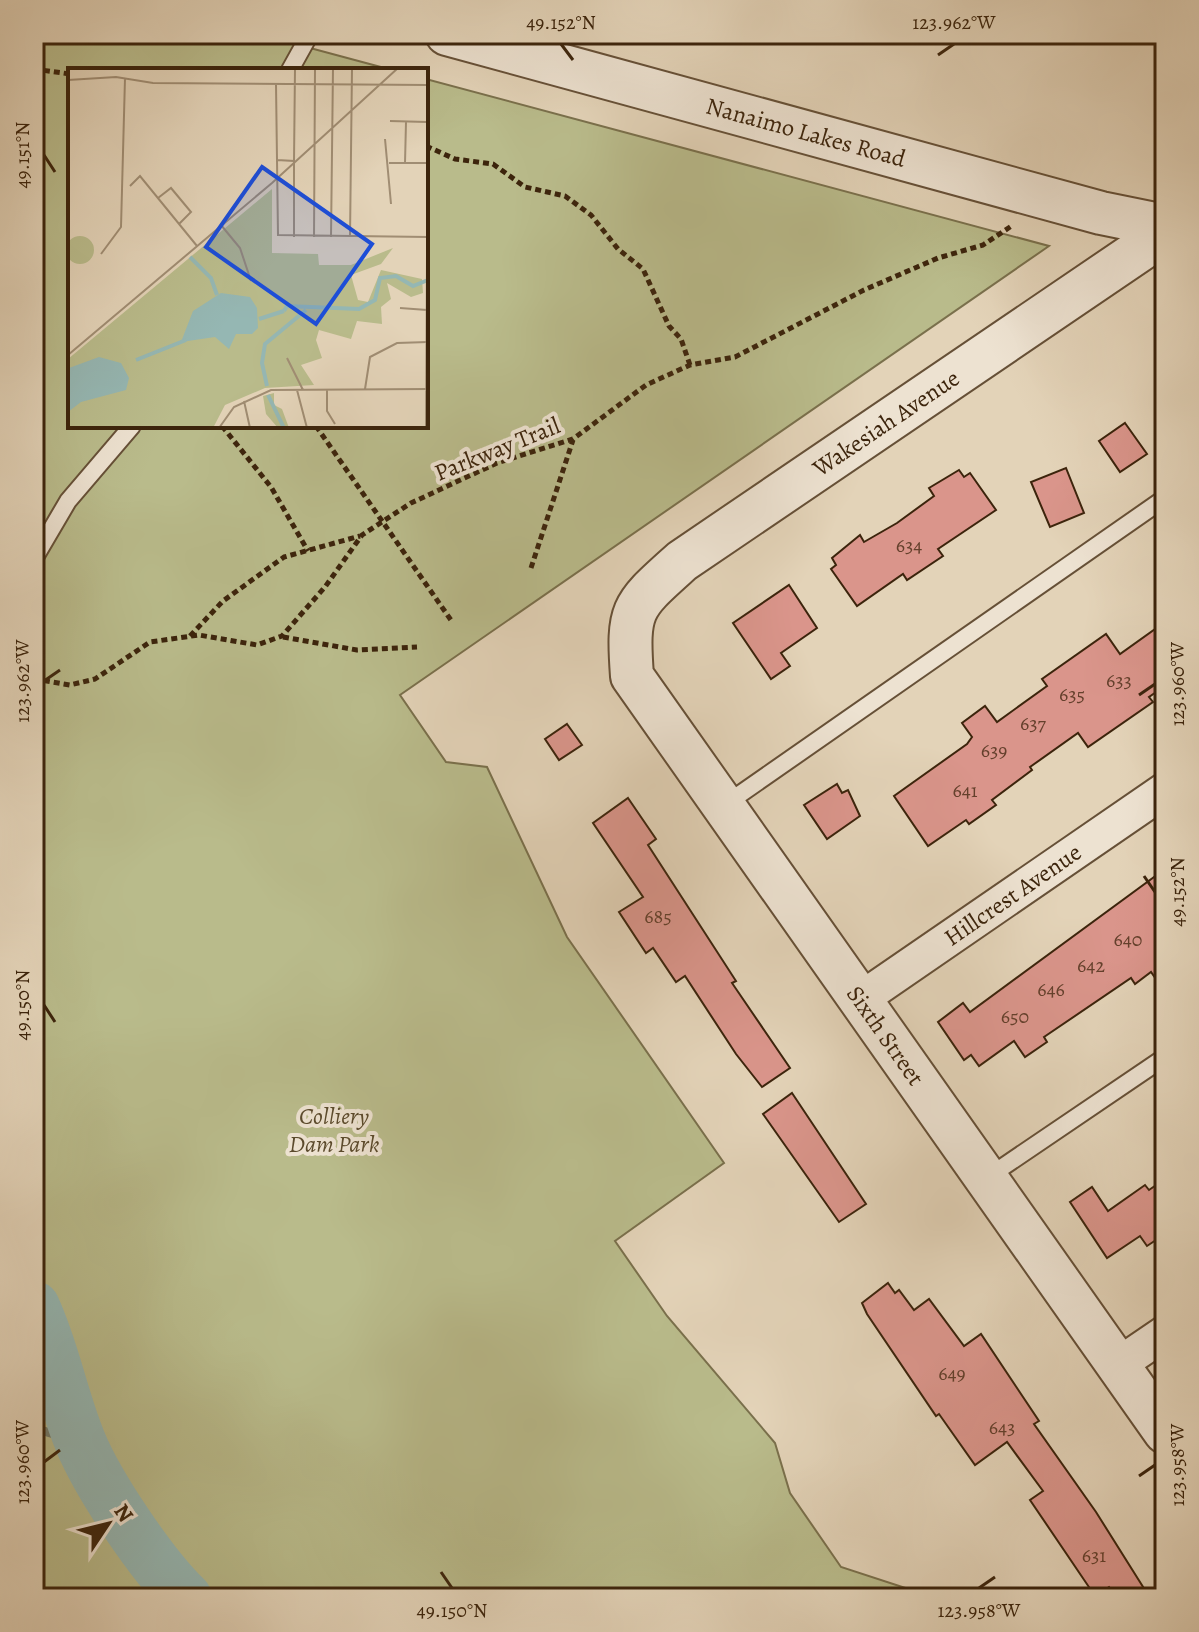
<svg xmlns="http://www.w3.org/2000/svg" width="1199" height="1632" viewBox="0 0 1199 1632" font-family="Alegreya,serif">
  <rect width="100%" height="100%" fill="#e3d3b8"/>
  <filter id="stains"><feTurbulence type="fractalNoise" baseFrequency=".0025" numOctaves="4"/><feColorMatrix values="0 0 0 0 .2 0 0 0 0 .09 0 0 0 0 .02 0 0 0 .5 -.17"/></filter>
  <radialGradient id="worn" r=".72"><stop offset=".6" stop-color="#630" stop-opacity="0"/><stop offset="1" stop-color="#630" stop-opacity=".3"/></radialGradient>
  <polygon fill="#b9bb8b" stroke="#7a704c" stroke-width="2" points="34,34 258,34 392,70 70,70 70,426 426,426 426,79 1049,246 400,695 446,762 487,767 567,937 724,1163 615,1241 667,1316 775,1443 790,1493 841,1567 936,1598 34,1598"/>
  <g fill="none" stroke-linecap="round" stroke-linejoin="round">
    <polyline stroke="#717c70" stroke-width="9" points="34,1428 80,1442"/>
    <path stroke="#95b7b3" stroke-width="52" d="M34 1307C54 1350 62 1397 80 1441 98 1485 151 1564 186 1598"/>
  </g>
  <g fill="#da958b" stroke="#3c240c" stroke-width="2">
    <polygon points="1125,423 1147,454 1120,472 1099,441"/>
    <polygon points="1066,468 1084,513 1050,527 1031,482"/>
    <polygon points="959,470 964,477 970,473 996,510 938,549 943,556 907,580 903,574 857,606 831,569 836,565 832,558 860,535 864,542 897,523 934,496 929,488"/>
    <polygon points="789,585 817,628 781,653 790,666 771,679 733,623"/>
    <polygon points="1165,622 1165,686 1149,697 1153,702 1088,747 1078,733 1030,767 1032,770 992,800 996,805 969,824 966,820 928,846 894,796 967,744 972,737 962,723 985,706 997,722 1047,686 1042,679 1106,634 1120,654"/>
    <polygon points="567,724 582,745 559,760 545,739"/>
    <polygon points="837,784 842,793 848,790 860,816 827,839 804,805"/>
    <polygon points="628,798 656,839 648,845 736,981 732,983 790,1068 762,1087 736,1054 685,976 676,982 653,948 646,953 619,912 643,897 593,823"/>
    <polygon points="1165,869 1165,992 1151,972 1135,984 1131,978 1044,1037 1047,1042 1025,1057 1014,1041 979,1066 971,1055 964,1060 938,1022 963,1003 970,1012"/>
    <polygon points="792,1093 866,1204 839,1222 763,1114"/>
    <polygon points="1165,1179 1165,1234 1147,1246 1140,1236 1107,1258 1070,1202 1092,1187 1108,1211 1145,1185 1149,1190"/>
    <polygon points="888,1283 895,1293 899,1290 914,1310 929,1299 964,1346 981,1334 1039,1421 1034,1424 1096,1512 1150,1598 1117,1598 1109,1587 1095,1596 1030,1500 1043,1491 1007,1442 975,1465 939,1414 936,1416 867,1314 862,1303"/>
  </g>
  <g fill="none" stroke-linecap="round" stroke-linejoin="round">
    <g stroke="#665037" stroke-width="20">
      <g id="service">
        <polyline points="290,70 310,34"/>
        <polyline points="34,559 68,501 132,426"/>
        <polyline points="723,806 1165,498"/>
        <polyline points="988,1177 1165,1057"/>
      </g>
    </g>
    <g stroke="#665037" stroke-width="38">
      <g id="minor">
        <path id="s1" d="M861 999 1165 790"/>
        <polyline points="1118,1365 1165,1333"/>
      </g>
    </g>
    <g stroke="#665037" stroke-width="46">
      <g id="tertiary">
        <path id="s2" d="M447 34 1101 213 1165 226"/>
        <path id="s3" d="M1165 233 682 561C632 606 627 607 632 676L1165 1432"/>
      </g>
    </g>
    <g stroke="#3c240c" stroke-width="5" stroke-dasharray="6 4" stroke-linecap="butt">
      <polyline points="34,69 70,74"/>
      <polyline points="426,146 455,159 493,164 525,187 565,196 591,215 618,249 643,269 669,326 681,339 690,365"/>
      <polyline points="222,426 271,487 308,551"/>
      <polyline points="316,426 453,623"/>
      <polyline points="531,568 573,440"/>
      <polyline points="190,636 223,601 284,557 360,536"/>
      <polyline points="283,637 357,650 417,647"/>
      <polyline points="34,679 70,685 95,679 150,642 199,635 257,645 282,636 325,587 362,535 411,503 497,463 573,439 646,385 690,365 735,357 864,290 938,258 983,245 1013,225"/>
    </g>
    <use href="#service" stroke="#ede2d1" stroke-width="16"/>
    <use href="#minor" stroke="#ede2d1" stroke-width="34"/>
    <use href="#tertiary" stroke="#ede2d1" stroke-width="42"/>
  </g>
  <path fill="none" stroke="#3c240c" stroke-width="3" d="M561 44 573 60M938 55 954 44M44 155 55 172M44 681 60 670M1139 695 1155 684M1144 876 1155 892M44 1005 55 1022M44 1462 60 1450M1139 1476 1155 1465M441 1572 452 1588M979 1588 995 1577"/>
  <g text-anchor="middle" dominant-baseline="central" stroke-width="8" stroke-linejoin="round" paint-order="stroke">
    <g font-size="20" fill="#64402c">
      <text x="909" y="545">634</text>
      <text x="1119" y="680">633</text>
      <text x="1072" y="694">635</text>
      <text x="1033" y="723">637</text>
      <text x="994" y="750">639</text>
      <text x="965" y="790">641</text>
      <text x="658" y="916">685</text>
      <text x="1128" y="939">640</text>
      <text x="1091" y="965">642</text>
      <text x="1051" y="989">646</text>
      <text x="1015" y="1016">650</text>
      <text x="952" y="1373">649</text>
      <text x="1002" y="1427">643</text>
      <text x="1094" y="1555">631</text>
    </g>
    <g font-size="24" fill="#3c240c" stroke="#ede2d1">
      <text stroke="none"><textPath href="#s2" startOffset="372">Nanaimo Lakes Road</textPath></text>
      <text transform="translate(886 423) rotate(-34)">Wakesiah Avenue</text>
      <text transform="translate(497 449) rotate(-22)">Parkway Trail</text>
      <text stroke="none"><textPath href="#s1" startOffset="184">Hillcrest Avenue</textPath></text>
      <text stroke="none"><textPath href="#s3" startOffset="1158">Sixth Street</textPath></text>
    </g>
    <g font-size="24" font-style="italic" fill="#5b4a2c" stroke="#ede2d1">
      <text x="334" y="1116">Colliery<tspan x="334" dy="28">Dam Park</tspan></text>
    </g>
  </g>
  <g transform="translate(68 68)">
    <rect width="360" height="360" fill="#e3d3b8"/>
    <path d="M204 121V185L250 186 251 197H283L325 180 313 196 283 207 290 232 300 234 313 202 354 211 355 225 343 229 319 215 323 231 313 239 314 256 289 253 283 271 251 262 248 272 254 290 233 297 246 317 197 320 157 337 145 360H0V291ZM-2 182a14 14 0 1 1 28 0a14 14 0 1 1-28 0ZM206 325V337L214 341 221 360H210L198 346 195 328Z" fill="#b9bb8b"/>
    <path d="M153 225 182 229 189 240 190 260 184 266H168L161 281 147 269 113 274 125 243ZM31 289 53 295 61 310 58 322 13 334 0 344 1 300Z" fill="#95b7b3"/>
    <path fill="none" stroke="#95b7b3" stroke-width="4" d="M122 189 143 210 149 227M216 243 219 238 291 241 307 232 312 210 328 208 345 218 360 212M191 251 216 243M68 292 118 272M199 318 194 295 197 276 238 242M200 327 216 360"/>
    <path fill="none" stroke="#a08d73" stroke-width="2" d="M0 12 48 9 85 15 360 17M208 16 210 167 360 169M322 53 359 54M317 71 323 136M209 92 226 93V169M226 93 227 0M321 95H359M337 95 338 54M62 118 72 108 129 178M90 130 103 120 123 144 111 156M153 157 172 180 183 213M246 169 247 0M263 169 265 0M282 169 284 0M33 186 53 159 57 10M332 240 359 242M0 287 204 115 330 0M219 290 235 322M297 321 302 289 329 275 360 274M229 322 239 360M259 322V343L267 356M176 333 182 360M151 360 166 339 203 322 360 321M358 360 360 16"/>
    <path fill="#1d4ed8" fill-opacity="0.15" stroke="#1d4ed8" stroke-width="4" d="M194 99 304 176 248 256 138 179Z"/>
    <rect width="360" height="360" fill="none" stroke="#3c240c" stroke-width="4"/>
  </g>
  <rect width="1199" height="1632" fill="none" stroke="#e3d3b8" stroke-width="88"/>
  <g transform="translate(108 1524) rotate(55)" stroke="#ede2d1" stroke-width="6" paint-order="stroke">
  <path d="M0-6L14 30L0 20L-14 30Z" fill="#3c240c"/>
  <text y="-12" font-size="22" font-weight="bold" text-anchor="middle" fill="#3c240c">N</text>
  </g>
  <rect x="44" y="44" width="1111" height="1544" fill="none" stroke="#3c240c" stroke-width="3"/>
  <g font-size="20" text-anchor="middle" fill="#3c240c">
    <text x="561" y="29">49.152°N</text>
    <text x="954" y="29">123.962°W</text>
    <text transform="translate(22 155) rotate(-90)" y="7">49.151°N</text>
    <text transform="translate(22 681) rotate(-90)" y="7">123.962°W</text>
    <text transform="translate(1177 684) rotate(-90)" y="7">123.960°W</text>
    <text transform="translate(1177 892) rotate(-90)" y="7">49.152°N</text>
    <text transform="translate(22 1005) rotate(-90)" y="7">49.150°N</text>
    <text transform="translate(22 1462) rotate(-90)" y="7">123.960°W</text>
    <text transform="translate(1177 1465) rotate(-90)" y="7">123.958°W</text>
    <text x="452" y="1617">49.150°N</text>
    <text x="979" y="1617">123.958°W</text>
  </g>
  <rect width="100%" height="100%" filter="url(#stains)"/>
  <rect width="100%" height="100%" fill="url(#worn)"/>
</svg>
